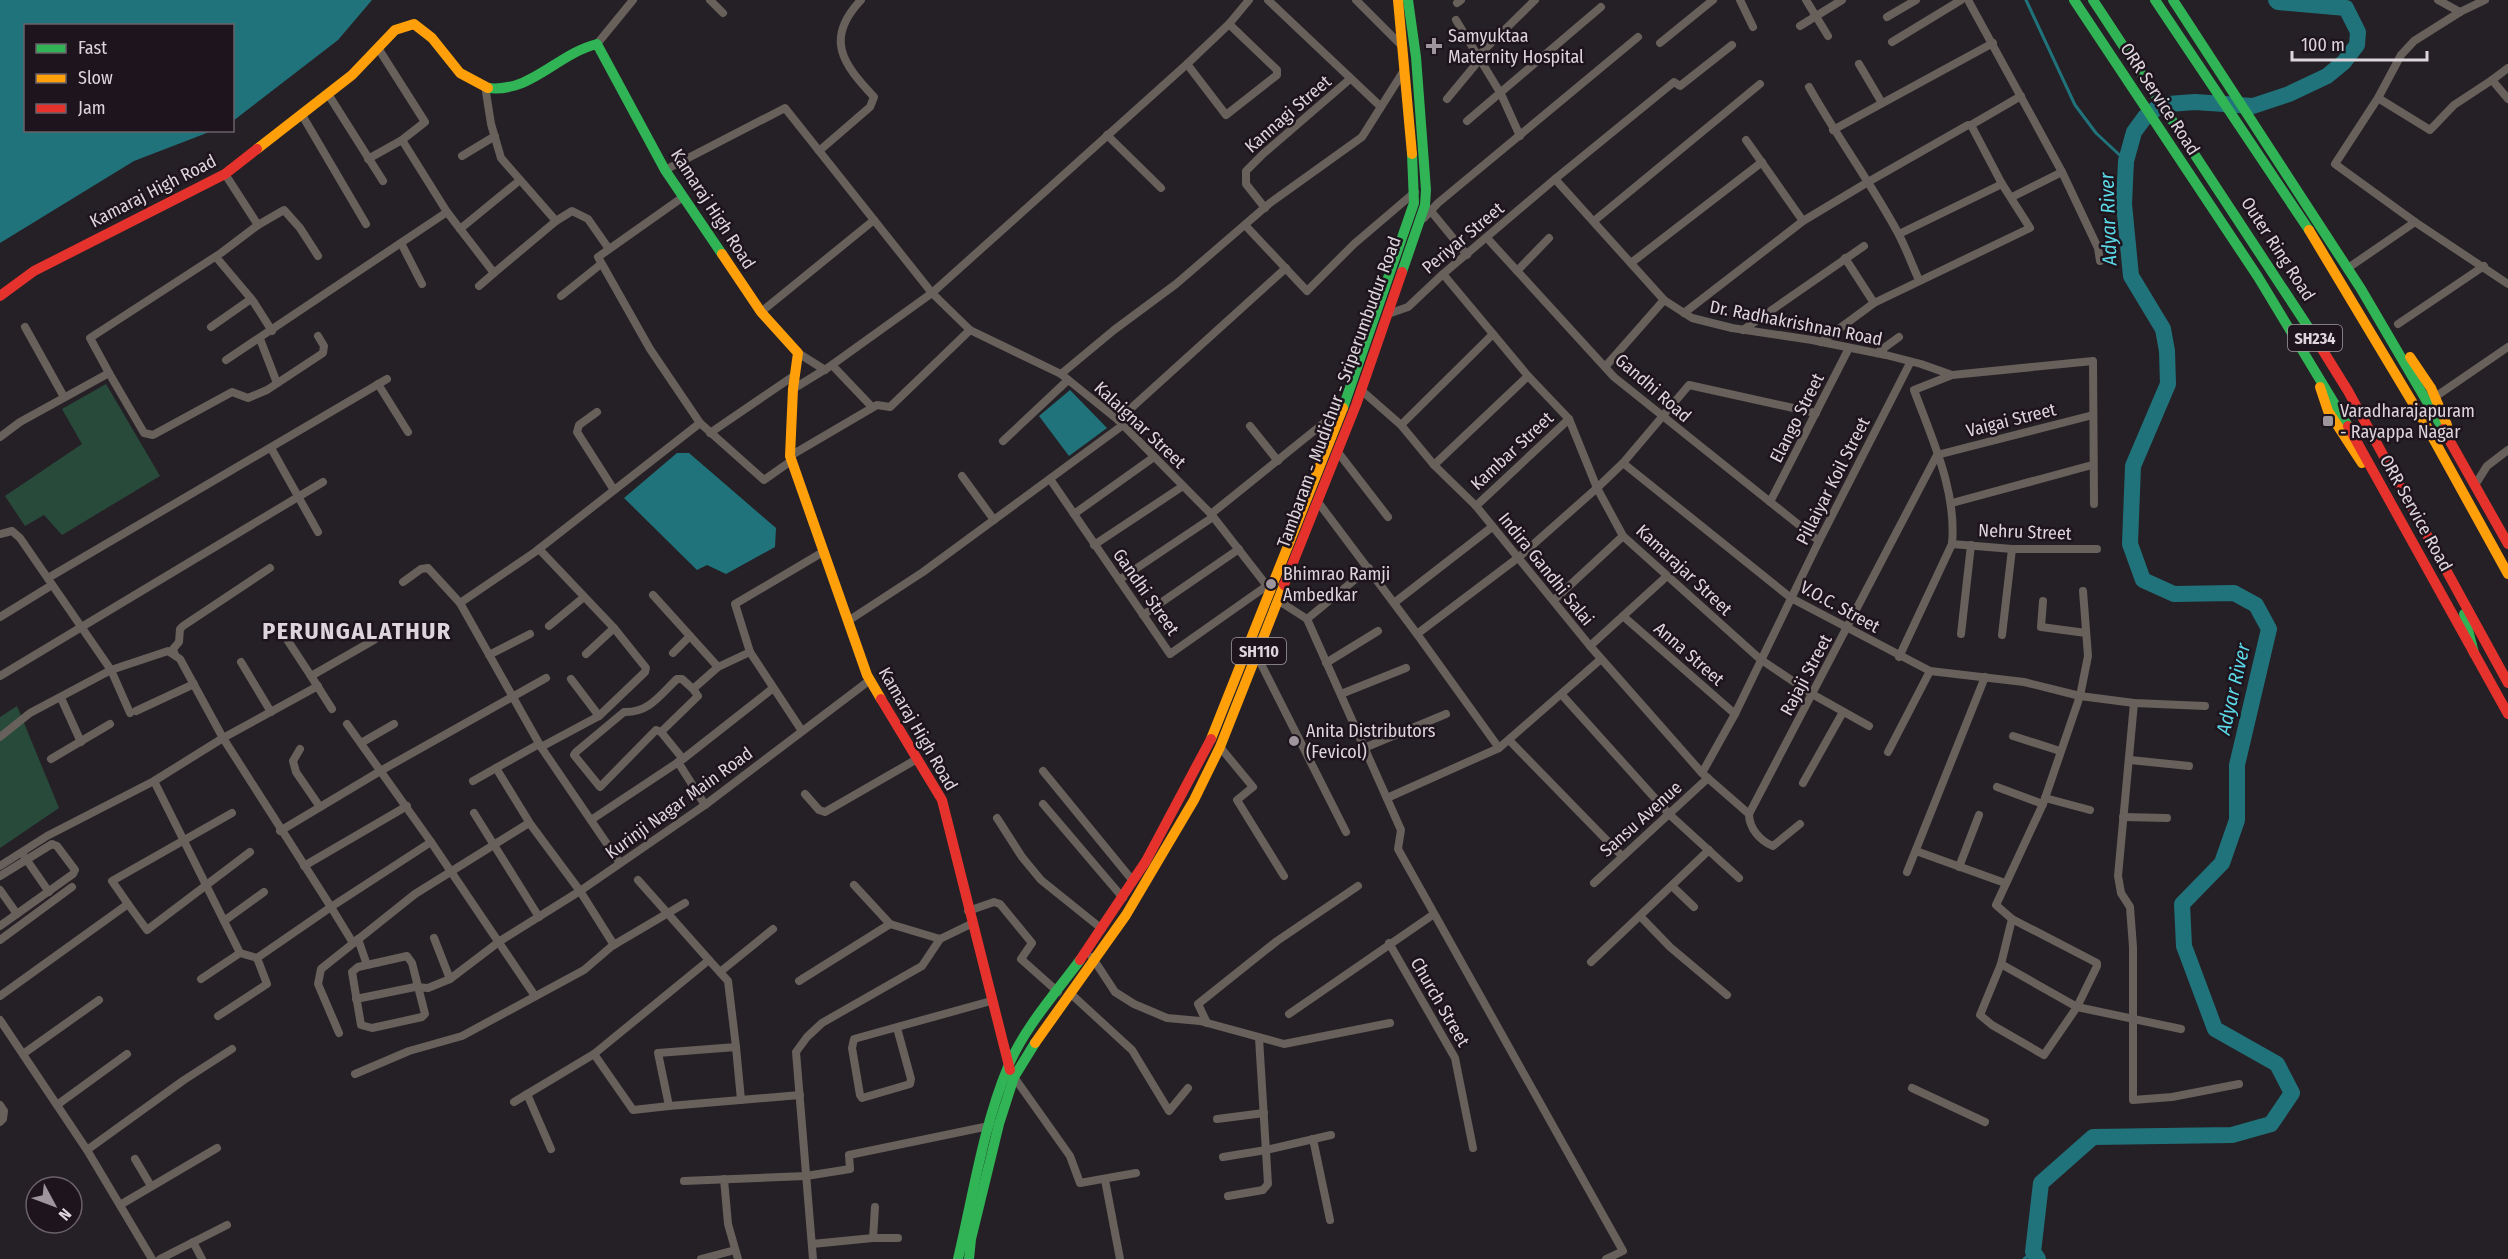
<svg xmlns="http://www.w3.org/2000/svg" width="2508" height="1259" viewBox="0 0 2508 1259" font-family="'Fira Sans Condensed',sans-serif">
  <rect width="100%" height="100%" fill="#252025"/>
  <g fill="#284a3b">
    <polygon points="106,384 160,476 62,535 44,515 25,526 5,496 82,444 62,409"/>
    <polygon points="17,706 59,808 0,848 0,717"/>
  </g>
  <g fill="#20737b">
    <polygon points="0,0 372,0 338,40 233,121 232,26 26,26 26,130 212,131 134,161 0,243"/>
    <polygon points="1070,390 1107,428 1069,456 1039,416"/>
    <polygon points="677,453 689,453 776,528 775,547 726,574 707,565 697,570 624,498"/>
  </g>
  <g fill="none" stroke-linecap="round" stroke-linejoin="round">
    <g stroke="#20737b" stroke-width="3">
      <polyline points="2026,0 2075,105 2096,133 2126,161"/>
      <polyline points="2024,1259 2033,1252"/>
    </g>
    <polyline stroke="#20737b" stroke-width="16" points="2038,1259 2033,1252 2041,1183 2093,1137 2232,1135 2271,1124 2292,1093 2277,1064 2215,1029 2184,946 2182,904 2222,863 2237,820 2237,765 2269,629 2256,605 2234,593 2174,594 2143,580 2130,544 2133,466 2168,384 2167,351 2163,329 2131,276 2124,204 2126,161 2134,132 2145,117 2157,108 2168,104 2195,102 2253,106 2289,94 2327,76 2344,62 2357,45 2358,32 2346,8 2278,2 2276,0"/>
    <g stroke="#67605b" stroke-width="8">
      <polyline points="710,0 723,13"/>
      <polyline points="1268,0 1380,106"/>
      <polyline points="1356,0 1402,46"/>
      <polyline points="1740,0 1753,27"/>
      <polyline points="1806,0 1828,36"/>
      <polyline points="1968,0 2062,172 2098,248 2100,261"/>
      <polyline points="2438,0 2460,12"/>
      <polyline points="1457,3 1461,0"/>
      <polyline points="1887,17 1916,0"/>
      <polyline points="1456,20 1501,94 1520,136"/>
      <polyline points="1800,26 1842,0"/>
      <polyline points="1892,42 1961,0"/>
      <polyline points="1660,43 1713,0"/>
      <polyline points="597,44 633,0"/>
      <polyline points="1479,55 1535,0"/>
      <polyline points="1187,64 1226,115 1277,75 1277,70 1229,24"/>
      <polyline points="1859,64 1882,103"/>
      <polyline points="2508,68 2492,80 2508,99"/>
      <polyline points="488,87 486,92 491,124 501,158 556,221 572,211 588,219 609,249"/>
      <path d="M1809 87C1837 137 1871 183 1898 233 1906 248 1912 265 1919 280"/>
      <polyline points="328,94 383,181"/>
      <polyline points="2378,98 2430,130 2454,105 2492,80"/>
      <polyline points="1447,99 1481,58"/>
      <polyline points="302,115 366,224"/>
      <polyline points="1467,121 1601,7"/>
      <polyline points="1971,125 2021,96"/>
      <polyline points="1833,130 1993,43"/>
      <polyline points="1107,135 1161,188"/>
      <polyline points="402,140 447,212 494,273 556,221"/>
      <polyline points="1746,140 1803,221"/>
      <path d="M819 151 870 107 874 97C843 64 824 39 861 0"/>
      <polyline points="462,156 495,136"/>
      <polyline points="368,159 402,140 425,122 378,48"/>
      <polyline points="665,170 785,108 932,293 970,330 1061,374 1118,420 1211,514 1271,591"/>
      <polyline points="1555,179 1664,300 1692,318 1732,328 1812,340 1886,355 1921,364 1952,375"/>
      <polyline points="683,197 598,257 650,349 700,423 764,480 791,461"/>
      <polyline points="2012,197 2062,172"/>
      <polyline points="1265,208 1246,184 1246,171 1263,154 1350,79"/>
      <polyline points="1430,210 1467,255"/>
      <polyline points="1424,218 1438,203 1638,37"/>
      <polyline points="1594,221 1760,84"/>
      <polyline points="2415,222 2335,164 2378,98 2401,55 2414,41 2460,12 2485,0"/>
      <polyline points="258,225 284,210 300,228 318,256"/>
      <polyline points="1245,225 1307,291 1354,244 1415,192"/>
      <polyline points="460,229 520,180"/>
      <polyline points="1899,234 2002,184"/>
      <polyline points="1487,238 1614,377 1819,541"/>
      <polyline points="401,243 422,284"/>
      <polyline points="216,257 253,301 272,331"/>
      <polyline points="1845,258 1874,303"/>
      <polyline points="1631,263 1762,162"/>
      <polyline points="2348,268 2415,222 2508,284"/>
      <polyline points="1517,271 1549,238"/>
      <polyline points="1443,274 1528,376 1569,419 1597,488 1623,536 1760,659 1812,694 1869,726"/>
      <polyline points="479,286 494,273"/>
      <polyline points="561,296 601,264"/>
      <polyline points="761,312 874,220"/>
      <polyline points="1684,313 1803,221 1868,182 1968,125 1971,125 2002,184 2030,228 1874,303 1821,342"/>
      <polyline points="1388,314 1408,307 1443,274 1555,179 1674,82 1680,86 1732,45"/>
      <polyline points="2398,324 2484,266"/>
      <polyline points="25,327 64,397"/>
      <polyline points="211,327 251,299"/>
      <polyline points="1743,330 1864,246"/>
      <polyline points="260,339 277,383"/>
      <polyline points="798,353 825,370"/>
      <polyline points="1877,353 1899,337"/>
      <polyline points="226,360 447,212"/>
      <polyline points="832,365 872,407"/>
      <polyline points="1605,367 1664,300"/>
      <polyline points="109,373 144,433 153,435 232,392 248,398 267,390 323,353 324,346 318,336"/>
      <polyline points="1061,374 1114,330 1176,284 1270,203 1362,137 1403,72"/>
      <polyline points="378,384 408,432"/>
      <polyline points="793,389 829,367 932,293 1187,64 1229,24 1249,0"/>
      <polyline points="1361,390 1401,425 1434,465 1476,506 1590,646 1702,773 1749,814"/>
      <polyline points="2435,397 2508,347"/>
      <polyline points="597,412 579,425 577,432 614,490"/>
      <polyline points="1118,420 1286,268"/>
      <polyline points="1401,425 1493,334"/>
      <polyline points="1250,426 1278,461"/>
      <polyline points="710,433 795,375"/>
      <polyline points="0,437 20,422 109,373 90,338 221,253 258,225 225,174"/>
      <polyline points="1003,441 1068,380"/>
      <polyline points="271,448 318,532"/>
      <polyline points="1337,451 1388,517"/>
      <polyline points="790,456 877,405 890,407 970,330"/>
      <polyline points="1623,463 1791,598 1930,671 2024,682 2080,696 2134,703 2205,706"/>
      <polyline points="1434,465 1528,376"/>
      <polyline points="962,476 994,520"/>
      <polyline points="1050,479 1170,654 1268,585"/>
      <polyline points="2475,485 2487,466 2508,450"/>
      <polyline points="1318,502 1417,634 1499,748"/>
      <polyline points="1770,502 1849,348"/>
      <polyline points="1952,503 2092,465"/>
      <polyline points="1476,506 1569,419"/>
      <polyline points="1074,514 1154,457"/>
      <polyline points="1211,514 1340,410"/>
      <polyline points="0,534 12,531 20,538 111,670 30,713 0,737"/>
      <polyline points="1952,544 2012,549 2097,549"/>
      <polyline points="1094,545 1183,486"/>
      <polyline points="539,549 614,628 646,668 645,672 599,716 541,747"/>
      <polyline points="48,578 387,379"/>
      <polyline points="1119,580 1213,517"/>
      <polyline points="403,582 421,569 428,568 460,603 541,747 620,863"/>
      <polyline points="653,595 718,667 750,652"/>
      <polyline points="1554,600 1623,536"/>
      <polyline points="1279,601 1307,619 1401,830 1398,849 1623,1251 1606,1259"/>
      <polyline points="2043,601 2041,627 2086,633"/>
      <polyline points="460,603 535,552 700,423"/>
      <polyline points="1394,603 1492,527"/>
      <polyline points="1143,615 1239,549"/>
      <polyline points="1623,616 1735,714"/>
      <polyline points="0,617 52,585"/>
      <polyline points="1307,619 1369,568"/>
      <polyline points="848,621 923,572 1123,425"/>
      <polyline points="549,626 584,597"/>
      <polyline points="1417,634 1519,557 1597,488 1623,463 1689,385 1816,413"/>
      <polyline points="1961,634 1971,545"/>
      <polyline points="2002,635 2012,549"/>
      <polyline points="288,641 311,676"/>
      <polyline points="1590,646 1667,576"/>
      <polyline points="673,653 690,636"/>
      <polyline points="586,654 614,628"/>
      <polyline points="175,655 173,649 179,642 180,629 183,626 270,568"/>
      <polyline points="489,655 530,634"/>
      <polyline points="1257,656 1346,832"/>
      <path d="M1899 657 1952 544C1957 491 1932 439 1914 390L1952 375 2093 361 2094 504"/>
      <polyline points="241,662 271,712"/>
      <polyline points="1326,663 1378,631"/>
      <polyline points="0,676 323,482"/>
      <polyline points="571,679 599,716"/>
      <polyline points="1341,694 1406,668"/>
      <polyline points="1562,695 1670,815 1739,878"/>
      <polyline points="61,698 81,742"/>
      <polyline points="2134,703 2118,876 2121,893 2130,907 2133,947 2133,1100 2172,1097 2239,1084"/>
      <polyline points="332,709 311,676 374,640"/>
      <polyline points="136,711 194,684"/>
      <polyline points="130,713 111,670 168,651 180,659 223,738 331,907 431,842"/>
      <polyline points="347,724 431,842 535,996"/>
      <polyline points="802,731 750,652 735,604 823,552"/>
      <polyline points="661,732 698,696 693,689"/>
      <polyline points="2013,736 2060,751"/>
      <polyline points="1509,740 1622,856"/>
      <polyline points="361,743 394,724"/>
      <polyline points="539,744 496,768 531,825 580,891 614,945"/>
      <polyline points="1220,747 1253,787 1237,800 1284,876"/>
      <polyline points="1364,748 1446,714"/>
      <polyline points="300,749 293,761 296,772 320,807"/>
      <polyline points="1888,752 1930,671"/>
      <polyline points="51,759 110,724"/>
      <path d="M683 759 661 732 656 730 600 787 574 755 576 752 624 712C649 713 660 695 677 679H682L693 689 718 667"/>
      <polyline points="2130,760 2189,766"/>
      <polyline points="678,762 705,805"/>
      <polyline points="1043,771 1133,881"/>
      <polyline points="1702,773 1735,714 1819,541 1910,363"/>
      <polyline points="154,781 240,953 257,958"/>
      <polyline points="473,781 496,768"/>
      <polyline points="1803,783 1843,712"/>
      <polyline points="1997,787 2043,804"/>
      <polyline points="805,794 819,810 825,812 917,759"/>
      <polyline points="1387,798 1499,748 1601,659"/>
      <polyline points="2045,798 2090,810"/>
      <polyline points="1043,804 1123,898"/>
      <polyline points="474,813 539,917"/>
      <polyline points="2123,817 2167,818"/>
      <polyline points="997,818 1022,857 1041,880 1102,929"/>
      <polyline points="591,820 683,759 772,689"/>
      <path d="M1800 824 1773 846C1760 841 1749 828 1749 814L1937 455 2093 415"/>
      <polyline points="280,831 382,770 546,678"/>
      <polyline points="1916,851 2005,883"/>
      <polyline points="24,856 49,892"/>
      <polyline points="0,866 47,836 154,781 223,738 318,686"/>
      <polyline points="304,866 407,806"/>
      <polyline points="1959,867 1979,815"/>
      <polyline points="1907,872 1985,677"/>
      <polyline points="0,876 52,844 57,846 75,870 73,874 0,926"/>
      <polyline points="638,880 709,960"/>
      <polyline points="1594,883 1708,778"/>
      <polyline points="854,885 890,924"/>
      <polyline points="1672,886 1694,907"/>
      <polyline points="0,890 17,914"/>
      <polyline points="128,904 112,881 232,813"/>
      <polyline points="968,911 994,902 1000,904 1032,943 1021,959 1058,992"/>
      <polyline points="1640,916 1670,947 1727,995"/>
      <polyline points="2012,919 2001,964 1980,1015 1992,1025 2044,1055 2077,1007 2097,966 2097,963 2012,919 1996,905 2043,804 2080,696 2088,656 2083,591"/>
      <polyline points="224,921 264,892"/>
      <polyline points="434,938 450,979"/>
      <polyline points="358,939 367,965"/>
      <polyline points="0,940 72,887"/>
      <polyline points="1389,943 1455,1058 1473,1148"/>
      <polygon points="407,956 412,963 425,1014 422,1017 372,1028 361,1025 352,972 358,967"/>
      <polyline points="1092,957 1115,992 1134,1004 1167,1018 1200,1021 1284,1044 1390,1023"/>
      <polyline points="257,958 331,907 353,943"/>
      <polyline points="1591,962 1709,850"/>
      <polyline points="2001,964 2077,1007 2181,1029"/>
      <polyline points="720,972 773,929"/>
      <polyline points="201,979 240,953"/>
      <polyline points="799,981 890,924 940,939 971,924"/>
      <polyline points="1071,994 1132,1050 1169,1111 1188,1088"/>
      <polyline points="0,996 128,904 147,930 250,852"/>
      <polyline points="356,999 415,987 428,988 450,979 500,941 580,891 705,805 870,680"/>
      <polyline points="1289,1014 1434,914"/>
      <polyline points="218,1016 267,984 257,958"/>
      <polyline points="0,1020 87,1150 152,1259"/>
      <polyline points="1207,1023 1198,1004 1277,941 1358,886"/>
      <polyline points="897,1028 911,1079 910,1084 862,1098 860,1095 852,1048 854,1039 991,1001"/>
      <polyline points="339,1033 318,984 321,969 415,894 529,823"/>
      <polyline points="736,1047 741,1100"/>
      <polyline points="23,1054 99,1000"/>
      <polyline points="594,1054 633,1110 669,1106"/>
      <polyline points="355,1074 409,1051 462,1036 584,970 612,946 685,903"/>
      <polyline points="1014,1077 1070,1156 1080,1183 1136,1173"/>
      <polyline points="1912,1088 1985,1122"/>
      <polyline points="527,1094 551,1149"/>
      <polyline points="514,1102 594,1054 709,960 728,981 736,1047 658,1053 669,1106 800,1095"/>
      <polyline points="0,1105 4,1111 3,1119 0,1122"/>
      <polyline points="57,1105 127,1054"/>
      <polyline points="1217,1119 1264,1113"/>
      <polyline points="1313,1139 1330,1220"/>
      <polyline points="87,1150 184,1080 232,1049"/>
      <polyline points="1223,1157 1266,1150 1331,1135"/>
      <polyline points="135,1159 151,1186"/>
      <polyline points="724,1179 728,1224 738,1259"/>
      <polyline points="1105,1180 1120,1259"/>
      <polyline points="684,1181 806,1176 850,1169 849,1155 989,1126"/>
      <polyline points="1228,1196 1263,1190 1268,1184 1259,1038"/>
      <polyline points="120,1205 217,1148"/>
      <polyline points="873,1238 898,1238"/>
      <polyline points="193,1242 202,1259"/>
      <polyline points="812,1244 873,1238 875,1207"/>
      <polyline points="160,1259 227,1225"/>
      <polyline points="701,1259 735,1250"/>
      <polyline points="813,1259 796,1052 807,1037 822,1023 922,966 940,939"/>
    </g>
    <g stroke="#30b455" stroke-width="10">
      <polyline points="2074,0 2258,277 2348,426"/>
      <polyline points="2093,0 2312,333"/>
      <polyline points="2155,0 2309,230"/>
      <polyline points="2173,0 2361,289 2443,429"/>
      <path d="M488 88C531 93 557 54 597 44L665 170 722 254"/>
      <polyline points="1402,272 1425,205 1426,190 1416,57 1408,0"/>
      <polyline points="1343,408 1414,203 1412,154"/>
      <polyline points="2464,614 2474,653"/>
      <path d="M958 1259C973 1196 983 1127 1008 1067 1024 1028 1055 994 1080 960"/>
      <polyline points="969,1259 971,1239 999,1124 1014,1077 1035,1043"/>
    </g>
    <g stroke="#ff9f0a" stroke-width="10">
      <polyline points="1398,0 1412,154"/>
      <polyline points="257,149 352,75 395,30 414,24 432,38 460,73 488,88"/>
      <polyline points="2309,230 2423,420 2508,574"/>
      <polyline points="722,254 761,312 798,353 793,389 790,456 867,675 881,699"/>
      <polyline points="2410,357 2431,388 2447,425"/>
      <polyline points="2320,387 2328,411 2362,463"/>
      <polyline points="1211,739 1343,408"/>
      <polyline points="1035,1043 1126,915 1194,800 1220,747 1284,585"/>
    </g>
    <g stroke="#e5322d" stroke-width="10">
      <polyline points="0,296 34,271 225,174 257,149"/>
      <polyline points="2312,333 2348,391 2508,683"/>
      <polyline points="2348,426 2508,714"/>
      <polyline points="2443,429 2508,544"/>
      <polyline points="1284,585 1356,405 1402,272"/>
      <polyline points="881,699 942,800 1010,1070"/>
      <polyline points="1080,960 1146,861 1211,739"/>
    </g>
  </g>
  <g fill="#9d969c" stroke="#1e141d" stroke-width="2">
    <path d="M1431 37h6v6h6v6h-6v6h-6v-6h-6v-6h6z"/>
    <rect x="2322" y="415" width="12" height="12" rx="3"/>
    <circle cx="1271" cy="584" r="6"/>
    <circle cx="1294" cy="741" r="6"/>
  </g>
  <g text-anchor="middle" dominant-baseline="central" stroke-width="5" stroke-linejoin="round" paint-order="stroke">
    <g fill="#1e141d" stroke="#a49ba3" stroke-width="1.5">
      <rect x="2288" y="325" width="54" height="26" rx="4.5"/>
      <rect x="1232" y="638" width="54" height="26" rx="4.5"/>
    </g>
    <g font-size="16" font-weight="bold" fill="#ddd5dc">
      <text x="2315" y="338">SH234</text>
      <text x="1259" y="651">SH110</text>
    </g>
    <g font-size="18" fill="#ddd5dc" stroke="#1e141d" text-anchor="start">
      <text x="1448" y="36">Samyuktaa<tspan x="1448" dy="21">Maternity Hospital</tspan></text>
      <text x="2340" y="411">Varadharajapuram<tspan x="2340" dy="21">- Rayappa Nagar</tspan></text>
      <text x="1283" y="574">Bhimrao Ramji<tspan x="1283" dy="21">Ambedkar</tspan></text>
      <text x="1306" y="731">Anita Distributors<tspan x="1306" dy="21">(Fevicol)</tspan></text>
    </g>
    <g font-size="18" fill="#ddd5dc" stroke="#1e141d">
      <text transform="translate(2160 99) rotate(57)">ORR Service Road</text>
      <text transform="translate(1288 114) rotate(-41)">Kannagi Street</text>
      <text transform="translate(153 191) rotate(-27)">Kamaraj High Road</text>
      <text transform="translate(713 209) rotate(57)">Kamaraj High Road</text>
      <text transform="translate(1463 238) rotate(-40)">Periyar Street</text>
      <text transform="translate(2278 249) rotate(57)">Outer Ring Road</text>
      <text transform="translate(1796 323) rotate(11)">Dr. Radhakrishnan Road</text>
      <text transform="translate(1653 388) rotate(41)">Gandhi Road</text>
      <text transform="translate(1339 392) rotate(-70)">Tambaram - Mudichur - Sriperumbudur Road</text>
      <text transform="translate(1797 418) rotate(-63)">Elango Street</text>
      <text transform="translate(2011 420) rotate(-14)">Vaigai Street</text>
      <text transform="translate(1140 425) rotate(43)">Kalaignar Street</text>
      <text transform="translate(1512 451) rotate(-43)">Kambar Street</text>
      <text transform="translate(1833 481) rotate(-63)">Pillaiyar Koil Street</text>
      <text transform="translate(2416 513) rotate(61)">ORR Service Road</text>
      <text transform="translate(2025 532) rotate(2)">Nehru Street</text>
      <text transform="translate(1546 569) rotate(51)">Indira Gandhi Salai</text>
      <text transform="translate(1684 570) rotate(43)">Kamarajar Street</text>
      <text transform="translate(1146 592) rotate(55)">Gandhi Street</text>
      <text transform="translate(1840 607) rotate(29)">V.O.C. Street</text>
      <text transform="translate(1689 654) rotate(41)">Anna Street</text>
      <text transform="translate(1806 675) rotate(-62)">Rajaji Street</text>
      <text transform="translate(918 729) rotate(60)">Kamaraj High Road</text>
      <text transform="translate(679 803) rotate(-36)">Kurinji Nagar Main Road</text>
      <text transform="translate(1641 819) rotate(-42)">Sansu Avenue</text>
      <text transform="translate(1440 1002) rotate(60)">Church Street</text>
    </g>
    <g font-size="20" font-style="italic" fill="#5adae8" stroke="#1e141d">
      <text transform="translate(2108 219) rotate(-92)">Adyar River</text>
      <text transform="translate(2233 689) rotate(-77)">Adyar River</text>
    </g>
    <g font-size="24" font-weight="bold" letter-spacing="1.5" fill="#ddd5dc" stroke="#1e141d">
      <text x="357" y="631">PERUNGALATHUR</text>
    </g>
  </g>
  <rect x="24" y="24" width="210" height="108" fill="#1e141d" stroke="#6a6169" stroke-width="1.5"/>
  <rect x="36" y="44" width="30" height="9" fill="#30b455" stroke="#6a6169" stroke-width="1.5"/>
  <text x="78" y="54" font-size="18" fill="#ddd5dc">Fast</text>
  <rect x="36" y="74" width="30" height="9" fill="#ff9f0a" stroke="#6a6169" stroke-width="1.5"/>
  <text x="78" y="84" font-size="18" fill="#ddd5dc">Slow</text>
  <rect x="36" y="104" width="30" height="9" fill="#e5322d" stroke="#6a6169" stroke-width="1.5"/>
  <text x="78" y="114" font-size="18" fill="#ddd5dc">Jam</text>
  <g transform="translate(54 1205) rotate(131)"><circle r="28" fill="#1e141d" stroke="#6a6169" stroke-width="1.5"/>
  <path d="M0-4.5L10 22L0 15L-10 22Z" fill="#9d969c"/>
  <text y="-9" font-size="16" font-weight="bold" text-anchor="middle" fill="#ddd5dc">N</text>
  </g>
  <path d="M2292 51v9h135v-9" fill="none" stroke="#ddd5dc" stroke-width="3"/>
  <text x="2301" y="51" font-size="18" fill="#ddd5dc" stroke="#1e141d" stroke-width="4.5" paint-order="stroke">100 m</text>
</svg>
